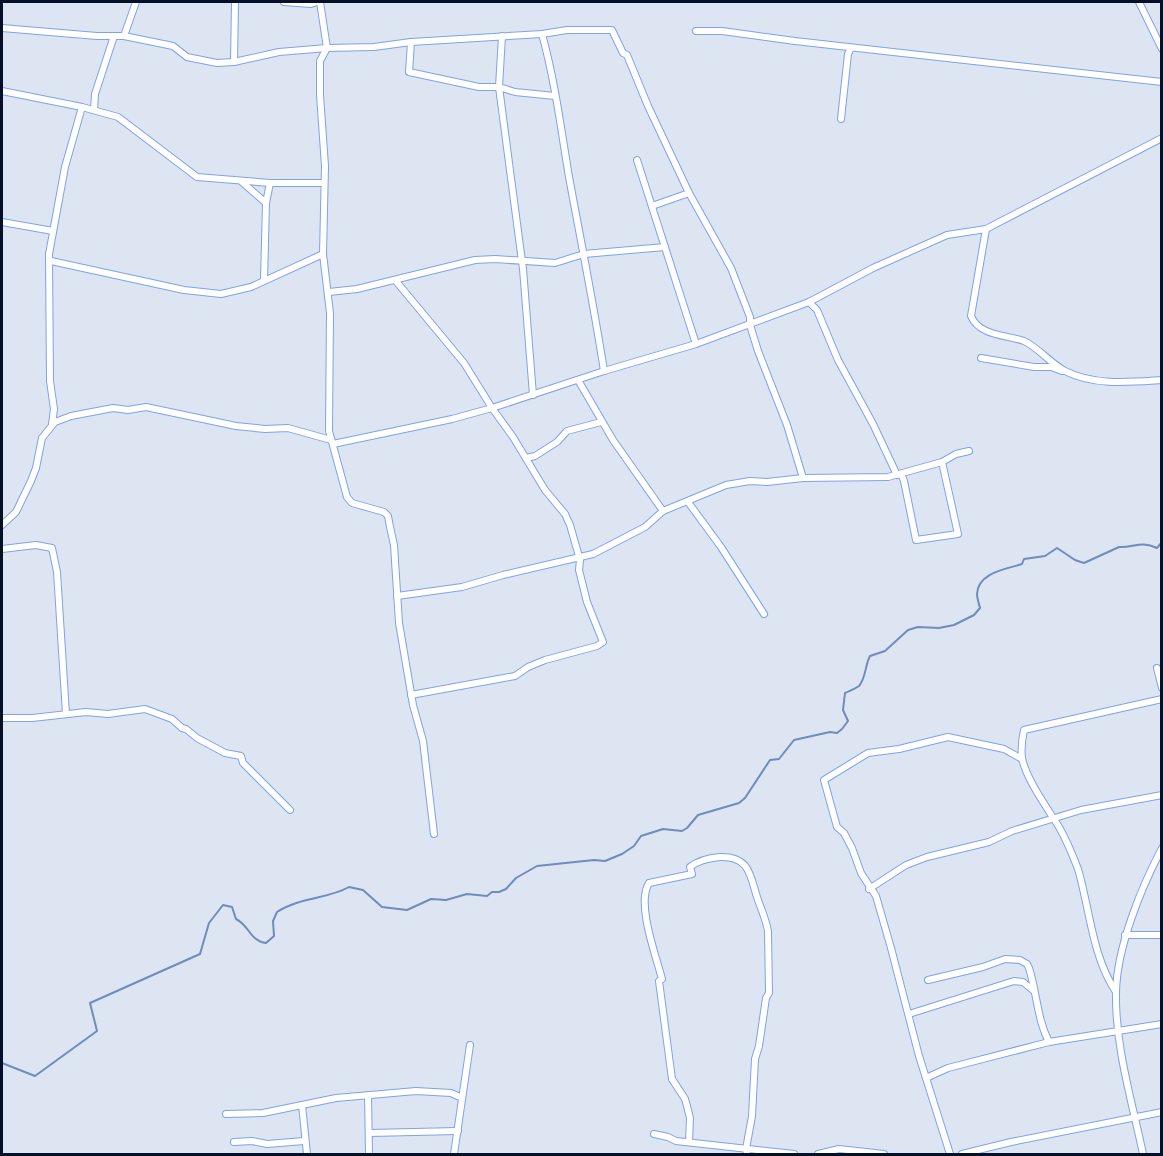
<svg xmlns="http://www.w3.org/2000/svg" width="1163" height="1156" viewBox="0 0 1163 1156" font-family="'Zilla Slab',serif">
  <rect width="100%" height="100%" fill="#dde5f3"/>
  <g fill="none" stroke-linecap="round" stroke-linejoin="round">
    <path stroke="#708bbd" stroke-width="2" d="M2 1063 35 1076 97 1031 90 1003 200 954 209 923 223 905 232 907 236 919C249 925 250 941 266 943L274 936 273 921 277 912C300 897 328 899 349 887L363 890 382 907 407 910 431 899 446 900 467 894 487 896 492 892H499L506 889 516 878 537 866 594 860 605 861 622 854 634 846 641 836 663 829 682 831 687 828 698 815 739 803 745 798 770 760 779 759 794 740 830 732 837 733 842 729 848 721 843 710 845 693C849 691 855 689 859 686 866 678 865 665 870 656L885 651 908 630 918 627 939 628 954 625 974 615 980 608C979 604 977 598 977 594 978 572 1007 569 1022 564L1024 559 1045 556 1057 548 1075 560 1084 563 1119 547C1133 548 1141 540 1157 548L1162 542"/>
    <g stroke="#7fa3e5" stroke-width="8">
      <g id="street">
        <polyline points="284,2 311,4 317,2"/>
        <polyline points="320,2 327,48 320,61 320,95 325,166 323,254 330,313 329,431 347,497 352,503 384,512 388,516 390,527 394,545 399,623 413,705 423,741 434,834"/>
        <polyline points="1139,2 1162,49"/>
        <polyline points="2,28 97,36 124,36 173,46 187,57 217,63 234,62 279,52 327,48 374,47 411,42 542,34 567,30 612,30 623,53 627,55 648,106 689,193 731,268 750,317 750,325 758,351 787,425 803,478"/>
        <polyline points="696,31 722,31 795,41 1162,82"/>
        <path d="M542 34C555 81 561 129 569 177 581 242 594 306 604 371"/>
        <polyline points="124,36 136,2"/>
        <polyline points="502,36 499,87 523,269 533,395"/>
        <polyline points="411,42 409,72 479,87 499,87 515,92 555,96"/>
        <polyline points="234,62 235,2"/>
        <polyline points="2,91 82,107 118,117 197,177 270,183 323,183"/>
        <polyline points="94,110 95,94 114,36"/>
        <polyline points="841,119 848,54 851,48"/>
        <polyline points="637,160 696,344"/>
        <polyline points="242,182 266,203"/>
        <polyline points="652,206 689,193"/>
        <polyline points="2,222 53,231"/>
        <path d="M986 229 971 316C979 336 1007 335 1024 341 1039 348 1050 363 1065 371 1094 386 1131 382 1162 380"/>
        <polyline points="51,261 184,290 221,294 251,287 323,254"/>
        <polyline points="264,280 266,203 270,183"/>
        <polyline points="395,280 464,363 492,408 513,437 545,490 565,514 570,525 580,560 579,570 587,602 603,642 597,646 545,660 528,667 515,676 411,695"/>
        <polyline points="329,292 357,289 475,260 495,259 555,263 584,254 665,247"/>
        <polyline points="809,302 817,310 838,360 873,424 897,475"/>
        <polyline points="981,358 1034,367 1051,367 1062,371"/>
        <polyline points="578,380 613,440 663,511"/>
        <polyline points="52,424 54,409 50,381 49,254 65,167 82,107"/>
        <polyline points="333,444 452,419 492,408 604,371 696,344 809,302 873,268 947,235 986,229 1162,138"/>
        <polyline points="526,458 535,456 557,442 567,431 601,422"/>
        <polyline points="901,474 904,481 916,540 958,534 942,462"/>
        <polyline points="688,502 721,547 764,614"/>
        <polyline points="2,525 16,512 31,481 36,468 42,438 55,422 71,416 113,408 128,410 146,407 236,426 265,429 288,428 331,440"/>
        <polyline points="2,549 36,545 52,548 57,572 66,714"/>
        <polyline points="397,596 462,587 503,575 593,554 645,527 663,511 726,485 750,481 767,482 803,478 888,477 942,462 956,454 969,451"/>
        <polyline points="1157,668 1162,688"/>
        <polyline points="2,718 32,718 86,712 108,714 145,709 172,719 182,728 186,729 197,738 225,753 241,756 243,763 290,810"/>
        <polyline points="869,889 906,865 927,857 989,842 1012,831 1081,810 1162,795"/>
        <polyline points="1125,935 1162,935"/>
        <path d="M928 980 983 967 1005 959 1020 960 1027 964 1029 968C1037 993 1037 1019 1049 1042"/>
        <path d="M1116 992C1092 956 1090 910 1078 869 1073 856 1066 839 1059 827 1048 809 1026 779 1022 758 1021 749 1022 739 1024 730L1162 699"/>
        <polyline points="909,1014 1014,981 1023,982 1034,991"/>
        <polyline points="926,1078 948,1068 1049,1042 1162,1024"/>
        <polyline points="368,1095 369,1154"/>
        <polyline points="302,1105 307,1154"/>
        <polyline points="226,1114 263,1113 336,1098 416,1091 451,1093 462,1098"/>
        <polyline points="369,1133 458,1131"/>
        <polyline points="654,1134 668,1137 676,1141 794,1154"/>
        <polyline points="234,1142 252,1141 267,1144 304,1141"/>
        <path d="M689 1142 690 1118 687 1106 685 1099 672 1079 659 981 662 979C656 956 636 903 649 883L692 874 690 867C699 860 708 858 720 857 751 856 750 877 758 900 762 911 766 920 768 931L769 993 766 998 759 1046 755 1059 752 1116 746 1149 747 1154"/>
        <polyline points="454,1154 470,1045"/>
        <polyline points="818,1154 839,1149 884,1154"/>
        <polyline points="950,1154 919,1056 891,948 876,896 861,873 852,848 844,833 837,827 824,780 868,753 899,749 948,737 1004,749 1022,759"/>
        <polyline points="962,1154 1011,1142 1162,1112"/>
        <path d="M1143 1154C1132 1101 1115 1047 1116 992 1117 947 1141 888 1162 848"/>
      </g>
    </g>
    <use href="#street" stroke="#fff" stroke-width="6"/>
  </g>
  <rect width="1163" height="1156" fill="none" stroke="#051028" stroke-width="6"/>
</svg>
